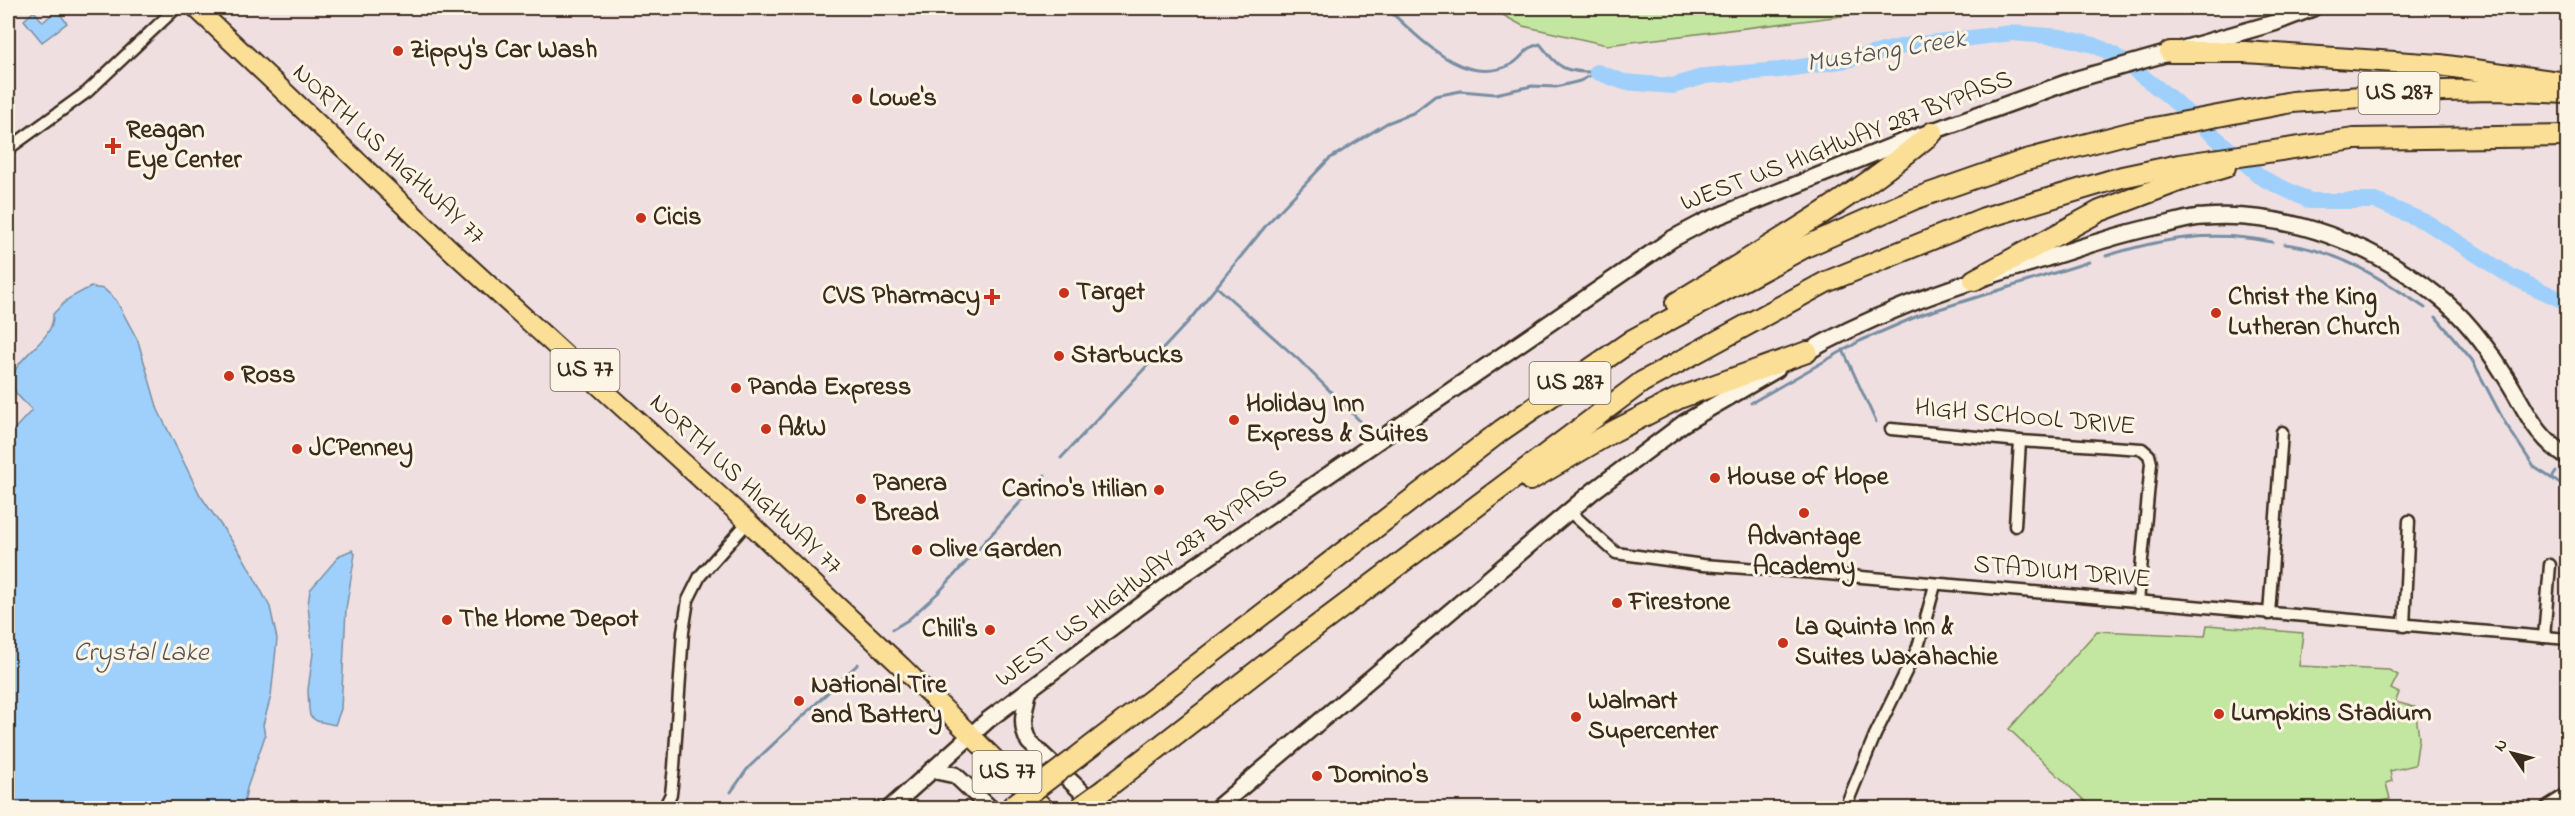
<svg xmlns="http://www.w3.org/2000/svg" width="2575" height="816" viewBox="0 0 2575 816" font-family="'Indie Flower',sans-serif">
  <rect width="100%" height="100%" fill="#efdfe0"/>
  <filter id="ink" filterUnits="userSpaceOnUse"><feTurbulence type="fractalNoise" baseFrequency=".0167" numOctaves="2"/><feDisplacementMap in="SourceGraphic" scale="12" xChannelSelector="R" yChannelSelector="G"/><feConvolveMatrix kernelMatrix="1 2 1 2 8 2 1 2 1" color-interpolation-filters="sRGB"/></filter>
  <g filter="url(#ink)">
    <g fill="#c3e7a0" stroke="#7f885f" stroke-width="1.5">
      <polygon points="1490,8 1908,8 1607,45 1523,26"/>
      <polygon points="2207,625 2303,633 2299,666 2389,670 2398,675 2391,689 2399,693 2395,702 2415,707 2419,738 2415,765 2390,771 2392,781 2386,783 2390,799 2364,805 2361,808 2092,808 2009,729 2097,631 2205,636"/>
    </g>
    <g fill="#9fd0fc" stroke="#778ea3" stroke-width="1.5">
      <polygon points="57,10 67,23 42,42 24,20 34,11 43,22"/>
      <path d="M90 287 104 289 116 300 138 341 158 410 200 495 243 557 270 607 277 639 271 696 263 725 265 736 247 788 243 808H8V436L32 410C28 405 20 399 16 393 0 358 55 347 53 314L68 299Z"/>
      <polygon points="352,550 355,554 346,609 341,709 335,725 317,721 310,716 309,709 308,690 313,653 308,605 310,590 340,555"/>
    </g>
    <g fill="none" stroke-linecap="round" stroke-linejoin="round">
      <g stroke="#778ea3" stroke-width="3">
        <path d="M1386 8C1418 35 1461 88 1510 65 1523 59 1523 48 1540 44 1560 69 1563 72 1595 72"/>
        <path d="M2285 244C2338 250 2382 279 2425 308"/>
        <path d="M2106 256C2163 238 2213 230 2272 242"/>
        <polyline points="1217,287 1299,360 1370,431"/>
        <polyline points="2436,317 2472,360 2504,421 2534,467 2568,489"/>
        <polyline points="1843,350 1876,422"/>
        <polyline points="1751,403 1860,341 1920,315 2089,262"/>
        <polyline points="1061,458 1187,323 1268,223 1329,159 1387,123 1413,113 1435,96 1461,91 1495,94 1532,86 1556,87 1580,81 1597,72"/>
        <polyline points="2552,478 2556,472"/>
        <polyline points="893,629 908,620 939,592 1045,475"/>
        <polyline points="731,792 748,768 858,664"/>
        <polyline points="709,808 715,805"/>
      </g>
      <polyline stroke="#9fd0fc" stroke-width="16" points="1597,72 1624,82 1673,86 1705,76 1780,70 1847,60 1904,46 2012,33 2061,37 2094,45 2113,54 2167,95 2262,178 2310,201 2376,201 2428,223 2510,276 2568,303"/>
      <g stroke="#3b2a1e" stroke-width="15">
        <g id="street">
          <polyline points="8,149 87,92 176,8"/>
          <polyline points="1891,429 2020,441 2142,449 2149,455 2151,463 2138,602"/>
          <polyline points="1569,511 1616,553 1703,565 1816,573 2568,639"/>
          <polyline points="2015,526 2020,441"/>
          <polyline points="2269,614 2282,432"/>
          <polyline points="2404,626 2409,521"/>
          <polyline points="2544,637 2550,565"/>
          <polyline points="664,808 671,794 674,767 683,632 688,600 700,576 748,522"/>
          <polyline points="1845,808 1875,735 1918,647 1935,585"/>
        </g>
      </g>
      <g stroke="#3b2a1e" stroke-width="20">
        <g id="secondary">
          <path d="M1798 357C1868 316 1947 288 2024 265 2072 251 2119 233 2168 224 2180 221 2192 217 2204 217 2289 211 2373 244 2439 297 2466 318 2487 347 2505 376 2527 410 2532 433 2568 458"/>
          <path d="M1029 689C1025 708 1019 725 1029 742L1099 808"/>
          <polyline points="932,770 955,775 990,808"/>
          <polyline points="890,808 988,720 1171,583 1672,239 1706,221 1900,143 2077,79 2274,23 2313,8"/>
          <polyline points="1217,808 1592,492 1684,423 1777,369"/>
          <polyline points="2549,808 2568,796"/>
        </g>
      </g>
      <g stroke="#3b2a1e" stroke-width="22">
        <polyline id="primary" points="196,8 453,252 748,522 902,667 1044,808"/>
      </g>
      <g stroke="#3b2a1e" stroke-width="24">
        <g id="highway">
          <polyline points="2170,52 2245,52 2440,65 2559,82"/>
          <polyline points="1974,280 2100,211 2179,181 2225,167"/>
          <path d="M1676 303C1764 249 1855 198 1933 132"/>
          <polyline points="1530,480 1614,431 1679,398 1807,352"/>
          <polyline points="1076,758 1502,430 1634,339 1807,246 1914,199 2026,160 2133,132 2292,102 2443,91 2495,90 2568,93"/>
          <polyline points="1105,789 1269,662 1642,382 1826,282 1984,218 2122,177 2179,165 2354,139 2568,136"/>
        </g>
      </g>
      <use href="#street" stroke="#fcf5e5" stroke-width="10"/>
      <use href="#secondary" stroke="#fcf5e5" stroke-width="15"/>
      <use href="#primary" stroke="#fbdf96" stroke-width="18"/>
      <use href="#highway" stroke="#fbdf96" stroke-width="20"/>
      <g stroke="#3b2a1e" stroke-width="24" stroke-linecap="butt">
        <g id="highway-bridge">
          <polyline points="1010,808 1076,758"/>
          <polyline points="1079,808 1105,789"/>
        </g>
      </g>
      <use href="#highway-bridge" stroke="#fbdf96" stroke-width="20"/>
    </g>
  </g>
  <g fill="#c8321e" stroke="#fcf5e5" stroke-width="2">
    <circle cx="398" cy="51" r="6"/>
    <circle cx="857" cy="99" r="6"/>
    <path d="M110 137h6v6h6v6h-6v6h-6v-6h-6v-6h6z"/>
    <circle cx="641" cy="218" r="6"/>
    <circle cx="1064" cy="293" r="6"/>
    <path d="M989 288h6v6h6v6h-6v6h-6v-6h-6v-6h6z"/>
    <circle cx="2216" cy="313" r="6"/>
    <circle cx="1059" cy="356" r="6"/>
    <circle cx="229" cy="376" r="6"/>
    <circle cx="736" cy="388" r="6"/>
    <circle cx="1234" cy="420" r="6"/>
    <circle cx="766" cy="429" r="6"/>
    <circle cx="297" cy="449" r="6"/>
    <circle cx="1715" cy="478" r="6"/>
    <circle cx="1159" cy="490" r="6"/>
    <circle cx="861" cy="499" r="6"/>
    <circle cx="1804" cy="513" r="6"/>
    <circle cx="917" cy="550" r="6"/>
    <circle cx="1617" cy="603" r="6"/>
    <circle cx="447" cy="620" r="6"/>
    <circle cx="990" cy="630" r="6"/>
    <circle cx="1783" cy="643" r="6"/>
    <circle cx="799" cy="701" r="6"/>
    <circle cx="2219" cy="714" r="6"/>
    <circle cx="1576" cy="717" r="6"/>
    <circle cx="1317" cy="776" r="6"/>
  </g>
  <g text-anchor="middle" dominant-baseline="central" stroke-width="6" stroke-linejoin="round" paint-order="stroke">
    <g fill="#fcf5e5" stroke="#75675a" stroke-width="1.5">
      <rect x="2358.5" y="72" width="81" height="42" rx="4.5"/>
      <rect x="550.5" y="349" width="69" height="42" rx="4.5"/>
      <rect x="1529.5" y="362" width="81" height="42" rx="4.5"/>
      <rect x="972.5" y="751" width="69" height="42" rx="4.5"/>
    </g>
    <g font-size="24" font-weight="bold" fill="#3b2a1e">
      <text x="2399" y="93">US 287</text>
      <text x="585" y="370">US 77</text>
      <text x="1570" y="383">US 287</text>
      <text x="1007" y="772">US 77</text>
    </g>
    <g font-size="26" font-weight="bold" fill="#3b2a1e" stroke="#fcf5e5" text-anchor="start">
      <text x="410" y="51">Zippy's Car Wash</text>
      <text x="869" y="99">Lowe's</text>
      <text x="126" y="131">Reagan<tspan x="126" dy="30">Eye Center</tspan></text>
      <text x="653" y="218">Cicis</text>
      <text x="1076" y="293">Target</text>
      <text x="980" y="297" text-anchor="end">CVS Pharmacy</text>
      <text x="2228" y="298">Christ the King<tspan x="2228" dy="30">Lutheran Church</tspan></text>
      <text x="1071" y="356">Starbucks</text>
      <text x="241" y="376">Ross</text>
      <text x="748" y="388">Panda Express</text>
      <text x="1246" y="405">Holiday Inn<tspan x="1246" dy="30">Express &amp; Suites</tspan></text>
      <text x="778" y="429">A&amp;W</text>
      <text x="309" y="449">JCPenney</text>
      <text x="1727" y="478">House of Hope</text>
      <text x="873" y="484">Panera<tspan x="873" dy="30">Bread</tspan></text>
      <text x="1147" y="490" text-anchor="end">Carino's Itilian</text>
      <text x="1804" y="538" text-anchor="middle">Advantage<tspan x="1804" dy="30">Academy</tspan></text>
      <text x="929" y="550">Olive Garden</text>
      <text x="1629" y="603">Firestone</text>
      <text x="459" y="620">The Home Depot</text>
      <text x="1795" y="628">La Quinta Inn &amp;<tspan x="1795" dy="30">Suites Waxahachie</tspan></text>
      <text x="978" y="630" text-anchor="end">Chili's</text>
      <text x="811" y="686">National Tire<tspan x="811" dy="30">and Battery</tspan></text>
      <text x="1588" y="702">Walmart<tspan x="1588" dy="30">Supercenter</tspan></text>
      <text x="2231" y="714">Lumpkins Stadium</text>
      <text x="1329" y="776">Domino's</text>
    </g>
    <g font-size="26" fill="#3b2a1e" stroke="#fcf5e5">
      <text transform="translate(1847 142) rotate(-21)">WEST US HIGHWAY 287 BYPASS</text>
      <text transform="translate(388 155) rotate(43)">NORTH US HIGHWAY 77</text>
      <text transform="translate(2025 418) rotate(5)">HIGH SCHOOL DRIVE</text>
      <text transform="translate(745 485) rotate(43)">NORTH US HIGHWAY 77</text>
      <text transform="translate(2062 573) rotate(5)">STADIUM DRIVE</text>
      <text transform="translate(1142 579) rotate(-36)">WEST US HIGHWAY 287 BYPASS</text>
    </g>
    <g font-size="27" font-style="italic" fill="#545456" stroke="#fcf5e5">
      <text transform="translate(1886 52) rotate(-9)">Mustang Creek</text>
      <text x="141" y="653">Crystal Lake</text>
    </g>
  </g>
  <rect width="2575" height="816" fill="none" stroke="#fcf5e5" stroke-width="30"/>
  <rect x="15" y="15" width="2545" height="786" fill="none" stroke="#3b2a1e" stroke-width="2" filter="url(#ink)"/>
  <g transform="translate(2512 753) rotate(305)" stroke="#fcf5e5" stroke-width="4.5" paint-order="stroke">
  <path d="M0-4.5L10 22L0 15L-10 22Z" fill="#3b2a1e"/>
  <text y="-9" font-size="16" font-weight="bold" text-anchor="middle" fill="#3b2a1e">N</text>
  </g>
</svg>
